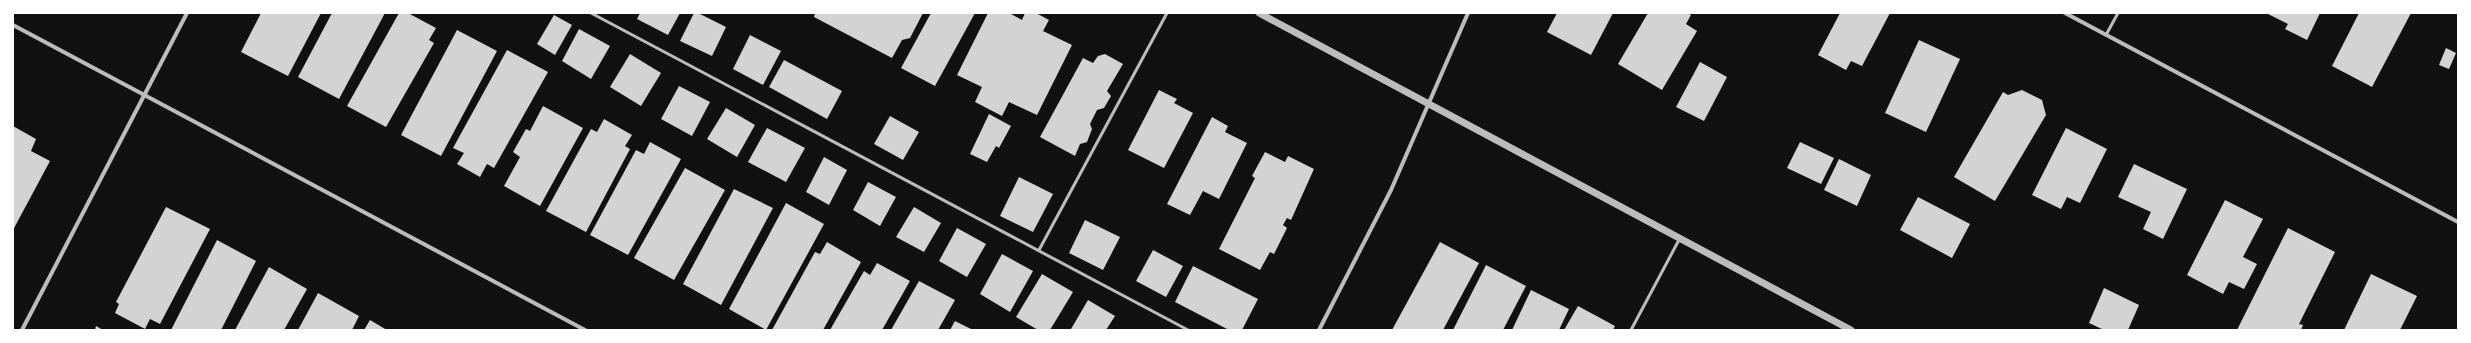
<svg xmlns="http://www.w3.org/2000/svg" width="2471" height="343" viewBox="0 0 2471 343" font-family="'Exo 2',sans-serif">
  <rect width="100%" height="100%" fill="#111"/>
  <g fill="#d3d3d3">
    <polygon points="261,13 321,13 288,76 241,52"/>
    <polygon points="332,13 385,13 339,99 298,77"/>
    <polygon points="399,13 408,13 436,28 429,40 434,43 386,127 347,106"/>
    <polygon points="640,13 680,13 668,35 637,19"/>
    <polygon points="694,13 698,13 726,27 712,56 680,41"/>
    <polygon points="815,13 879,14 923,13 910,38 902,40 892,58 814,17"/>
    <polygon points="931,13 975,13 935,86 901,68"/>
    <polygon points="988,13 1009,13 1022,20 1025,13 1036,13 1049,20 1043,31 1072,45 1037,115 1009,102 1002,116 975,102 982,87 957,75"/>
    <polygon points="1557,13 1613,13 1591,55 1547,32"/>
    <polygon points="1648,13 1688,13 1691,15 1686,24 1697,31 1662,90 1618,64"/>
    <polygon points="1840,13 1890,13 1862,66 1851,61 1846,70 1818,55"/>
    <polygon points="2266,13 2320,13 2307,40 2285,29 2288,24"/>
    <polygon points="2359,13 2411,13 2372,87 2332,66"/>
    <polygon points="554,15 572,25 555,55 537,44"/>
    <polygon points="579,29 610,46 591,79 562,61"/>
    <polygon points="457,30 497,51 441,156 401,135"/>
    <polygon points="750,35 781,51 763,85 733,69"/>
    <polygon points="1919,40 1960,59 1926,132 1885,113"/>
    <polygon points="2446,48 2456,53 2449,69 2439,65"/>
    <polygon points="507,50 548,72 494,168 487,164 480,177 457,164 464,153 453,148"/>
    <polygon points="630,54 661,73 641,106 610,87"/>
    <polygon points="1105,54 1123,64 1107,91 1111,96 1104,108 1097,110 1090,124 1092,129 1087,142 1080,144 1075,156 1040,137 1083,58 1093,63 1098,56"/>
    <polygon points="784,60 842,91 827,119 769,87"/>
    <polygon points="1700,62 1727,77 1704,121 1676,107"/>
    <polygon points="679,86 710,102 692,136 661,119"/>
    <polygon points="1159,90 1177,99 1174,103 1193,113 1164,168 1128,150"/>
    <polygon points="2022,90 2042,100 2046,115 1995,201 1954,177 2003,92 2008,95"/>
    <polygon points="543,106 583,128 540,206 504,186 520,157 513,152 526,129 530,131"/>
    <polygon points="726,108 755,125 737,157 707,139"/>
    <polygon points="989,114 1011,126 999,148 996,146 987,162 970,154"/>
    <polygon points="890,116 919,132 903,160 874,144"/>
    <polygon points="1212,117 1228,126 1225,132 1247,143 1219,199 1203,191 1190,215 1167,204"/>
    <polygon points="604,119 632,135 625,146 630,149 586,232 546,211 591,129 597,132"/>
    <polygon points="13,126 36,139 31,151 50,161 13,230"/>
    <polygon points="767,128 805,148 786,182 748,162"/>
    <polygon points="2066,128 2107,149 2080,203 2067,197 2061,209 2032,195"/>
    <polygon points="650,142 681,159 628,255 590,235 636,150 644,154"/>
    <polygon points="1800,142 1834,158 1821,184 1787,168"/>
    <polygon points="1265,152 1285,162 1288,156 1314,169 1291,220 1287,218 1283,225 1287,228 1274,254 1270,252 1260,270 1219,249 1255,178 1252,176"/>
    <polygon points="824,157 847,170 829,205 806,192"/>
    <polygon points="1839,159 1871,175 1857,206 1824,190"/>
    <polygon points="2134,164 2187,189 2163,239 2143,229 2151,212 2118,197"/>
    <polygon points="685,168 725,190 674,280 634,258"/>
    <polygon points="1019,177 1053,194 1033,232 1000,216"/>
    <polygon points="868,182 896,197 880,226 853,210"/>
    <polygon points="734,189 773,208 721,305 683,284"/>
    <polygon points="1918,197 1970,224 1952,258 1900,230"/>
    <polygon points="2225,200 2263,219 2243,257 2257,264 2244,289 2229,282 2223,294 2187,275"/>
    <polygon points="786,203 824,224 766,330 729,309"/>
    <polygon points="166,207 210,229 160,324 150,319 145,329 115,313 119,304 116,302"/>
    <polygon points="914,207 941,223 924,252 896,237"/>
    <polygon points="1085,220 1120,237 1103,270 1069,253"/>
    <polygon points="957,228 986,244 967,277 939,261"/>
    <polygon points="2288,228 2335,252 2299,324 2303,325 2301,330 2237,330"/>
    <polygon points="217,240 256,261 221,330 171,330"/>
    <polygon points="827,242 861,262 823,330 772,330 815,252 820,254"/>
    <polygon points="1440,242 1479,263 1443,330 1392,330"/>
    <polygon points="1153,250 1183,266 1166,297 1136,281"/>
    <polygon points="1002,254 1033,271 1010,312 980,294"/>
    <polygon points="877,263 910,281 882,330 830,330 864,271 870,275"/>
    <polygon points="1486,265 1526,286 1503,330 1453,330"/>
    <polygon points="1193,266 1258,299 1242,330 1229,330 1175,302"/>
    <polygon points="269,267 307,289 284,330 235,330"/>
    <polygon points="1042,274 1073,292 1050,330 1038,330 1016,317"/>
    <polygon points="2371,274 2417,296 2400,330 2344,330"/>
    <polygon points="919,281 955,300 938,330 891,330"/>
    <polygon points="2104,288 2139,305 2128,330 2104,330 2089,323"/>
    <polygon points="1531,290 1569,309 1559,330 1512,330"/>
    <polygon points="318,293 359,316 352,330 298,330"/>
    <polygon points="1088,300 1115,316 1106,330 1071,329"/>
    <polygon points="1578,306 1615,326 1613,330 1564,330"/>
    <polygon points="370,320 387,330 364,330"/>
    <polygon points="955,321 973,330 950,330"/>
    <polygon points="96,326 103,330 95,330"/>
  </g>
  <g fill="none" stroke-linecap="round" stroke-linejoin="round">
    <g stroke="#bcbcbc" stroke-width="3">
      <polyline points="591,13 1188,330"/>
      <polyline points="2106,35 2118,13"/>
      <polyline points="1039,250 1167,13"/>
      <polyline points="1631,330 1680,238"/>
    </g>
    <g stroke="#bcbcbc" stroke-width="4">
      <polyline points="2065,13 2458,222"/>
      <polyline points="13,25 585,330"/>
      <polyline points="22,330 187,13"/>
      <polyline points="1319,330 1391,190 1468,13"/>
    </g>
    <polyline stroke="#bcbcbc" stroke-width="7" points="1259,13 1851,330"/>
  </g>
  <rect width="2471" height="343" fill="none" stroke="#ffffff" stroke-width="28"/>
</svg>
